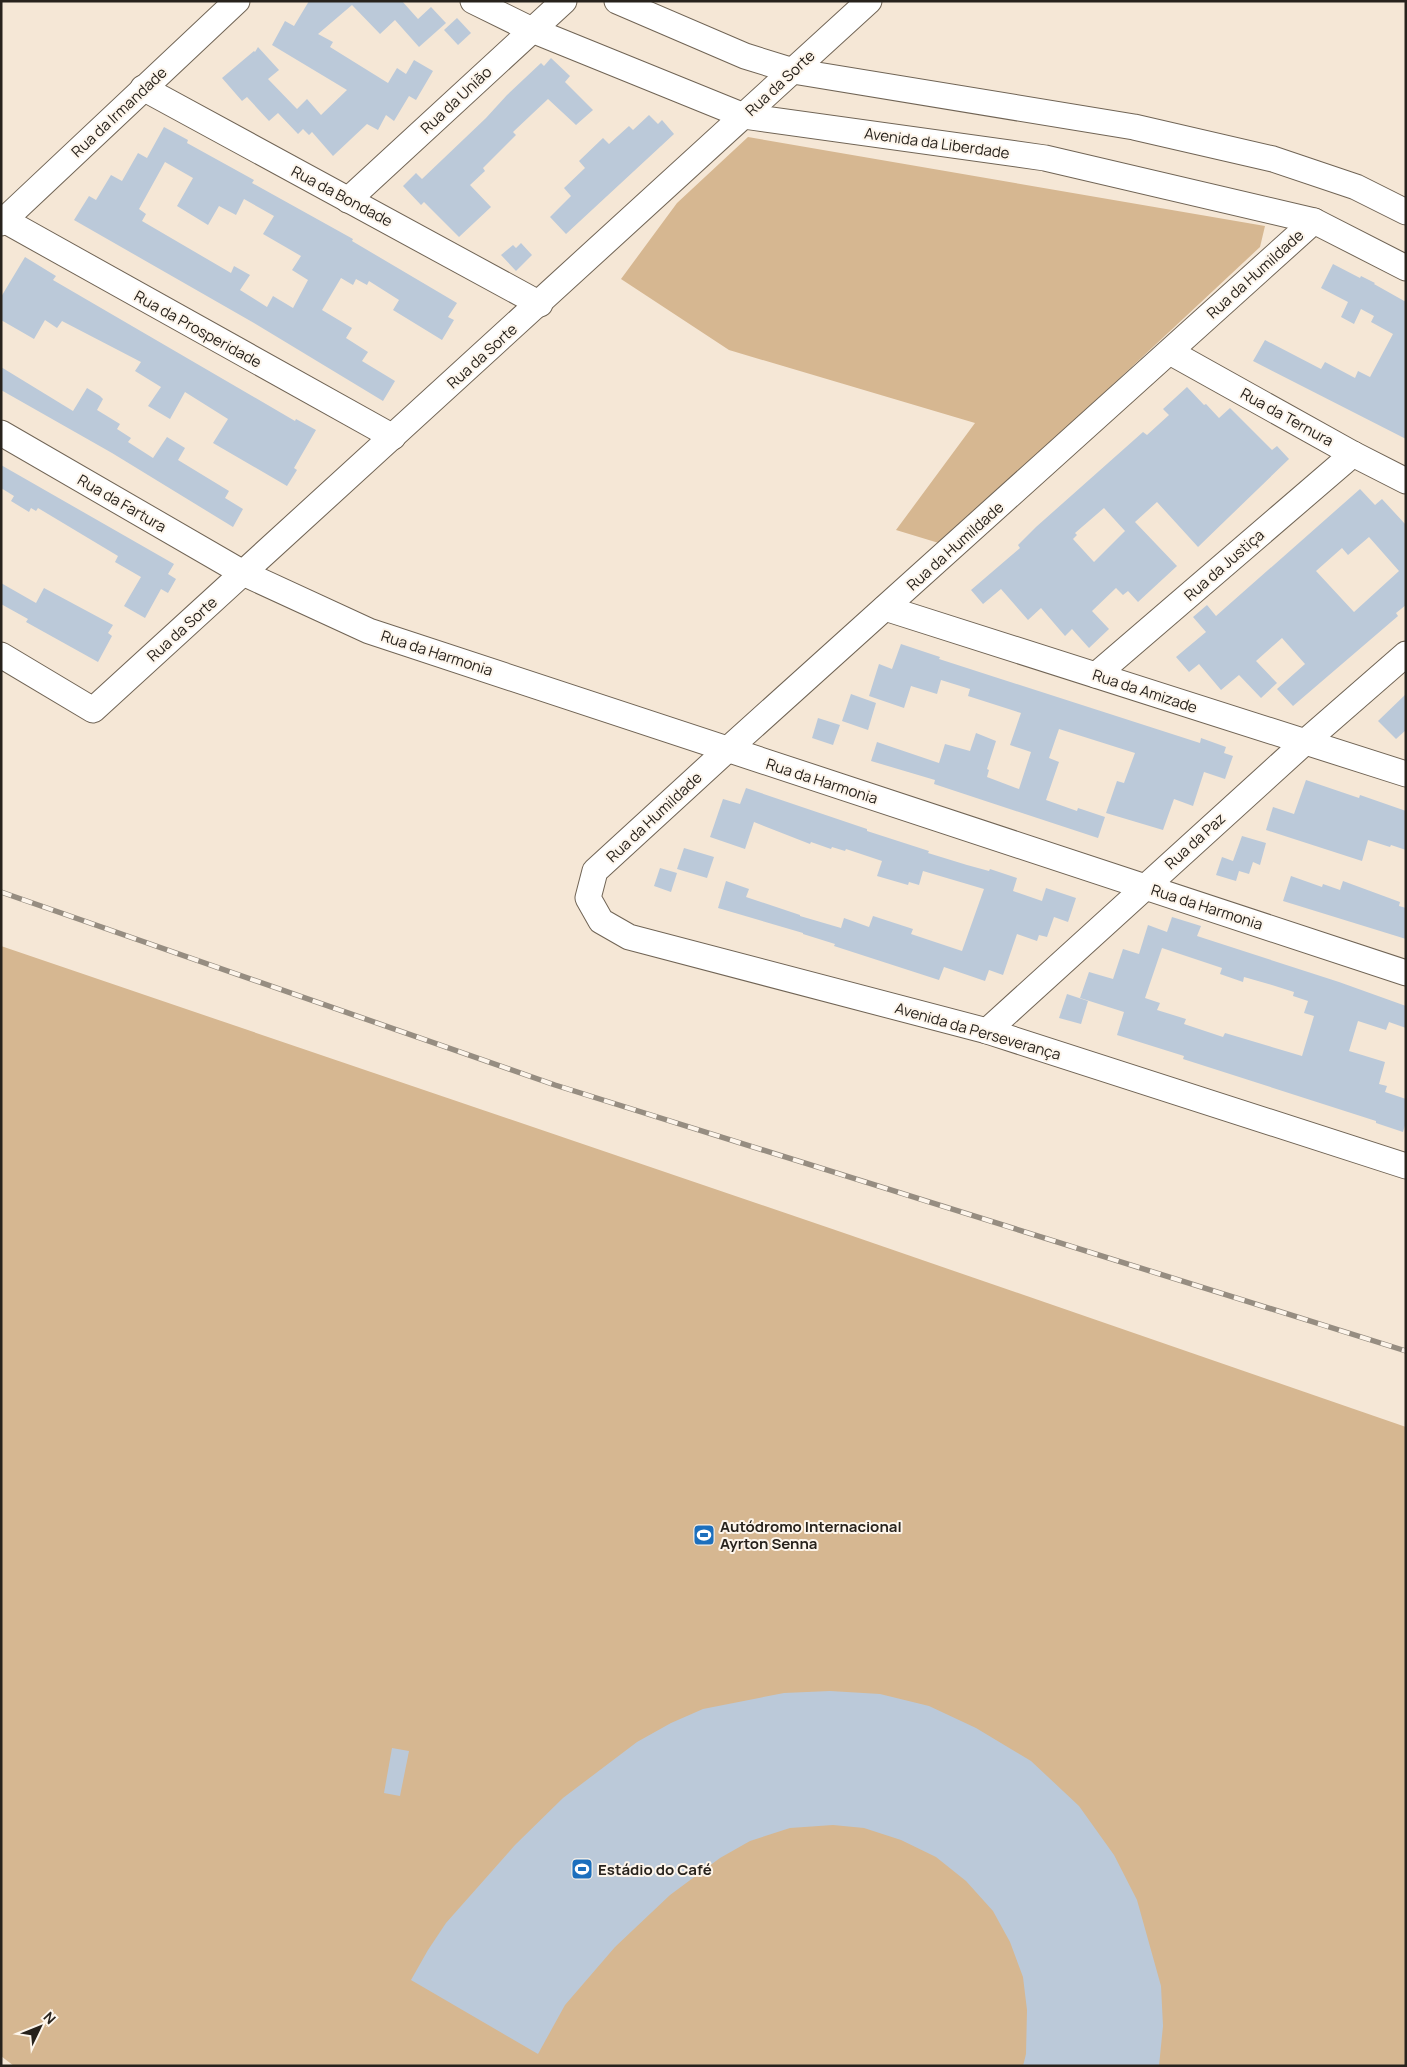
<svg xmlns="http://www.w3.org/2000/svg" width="1407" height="2067" viewBox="0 0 1407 2067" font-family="Manrope,sans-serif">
  <rect width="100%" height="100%" fill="#f5e7d6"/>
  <g fill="#d6b791">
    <polygon points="748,137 1265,226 1260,247 942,544 896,530 975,423 729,350 621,279 677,203"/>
    <polygon points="1,946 844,1233 1406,1427 1406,2066 14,2066 1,2056"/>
  </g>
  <g fill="#bbc9d9" fill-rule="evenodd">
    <polygon points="309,1 402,1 418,19 431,7 446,23 419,47 395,20 380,34 352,5 318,34 333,42 330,47 388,83 397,68 406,74 414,60 433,71 416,100 409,96 394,121 386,115 378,130 367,124 333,156 312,132 309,135 303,129 298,134 278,113 269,121 247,97 242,101 222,78 254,51 255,52 258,47 279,70 268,79 297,109 307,99 321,115 347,90 272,45 285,21 294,26"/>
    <polygon points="457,18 471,33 458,45 444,30"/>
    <polygon points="551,58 570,76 565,82 593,110 576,125 548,99 513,132 516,135 483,168 485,171 470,185 491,207 459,237 424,202 421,205 403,186 416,173 422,179 486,118 507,95 541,63 544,66"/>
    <polygon points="649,115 658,124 662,120 674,134 566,234 550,217 571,196 564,188 585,168 579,161 603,138 609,144 629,126 633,130"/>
    <path d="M164 127 188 140 187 143 254 180 252 183 353 239 352 241 457 303 448 317 454 320 442 340 393 310 399 300 369 281 367 285 356 279 353 285 341 278 322 310 352 328 346 338 368 352 362 361 395 381 383 401 254 323 74 220 89 196 96 200 111 175 122 181 138 153 147 158ZM165 162 193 178 177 206 208 225 219 206 236 215 244 199 274 216 263 234 301 256 292 270 308 280 293 308 273 296 267 307 240 290 250 275 234 266 231 273 142 221 146 214 139 209Z"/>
    <polygon points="521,243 532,255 516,271 501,255 513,245 516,248"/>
    <polygon points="25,257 56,276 53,280 295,421 296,419 316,430 294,468 297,470 287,486 213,443 228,419 185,392 170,419 148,406 161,387 135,371 141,362 62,321 57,328 45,320 34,339 1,320 1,297"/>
    <polygon points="1333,264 1360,278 1361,276 1375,283 1374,284 1406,302 1406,439 1253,361 1265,340 1321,369 1325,362 1355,378 1358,371 1370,377 1393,334 1371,322 1374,316 1361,309 1354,324 1341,317 1348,302 1321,288"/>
    <polygon points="1,367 73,411 87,388 100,396 103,399 97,410 120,424 117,429 131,438 128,442 153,458 167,437 185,448 178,460 229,491 225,498 243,509 233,527 112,453 1,390"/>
    <path d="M1187 387 1204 405 1206 404 1219 418 1230 408 1272 450 1277 446 1289 459 1198 547 1157 502 1135 522 1177 566 1138 602 1128 591 1123 595 1116 588 1092 611 1109 629 1089 648 1072 629 1065 636 1041 608 1028 620 1001 589 983 604 971 590 1020 548 1018 545 1036 527 1143 432 1147 435 1169 415 1163 409ZM1104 508 1125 531 1094 562 1073 539 1077 535 1075 533Z"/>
    <polygon points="1,465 174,564 168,574 176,579 168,593 161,589 145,618 124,606 141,577 115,562 118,556 38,508 36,511 31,508 29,512 11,501 14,496 1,488"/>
    <path d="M1360 489 1375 505 1382 499 1406 525V605L1396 613 1398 616 1293 706 1277 689 1305 664 1282 638 1256 661 1277 683 1261 698 1239 675 1221 690 1199 664 1189 672 1176 657 1206 632 1193 617 1207 605 1216 616ZM1369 537 1399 571 1354 612 1316 571 1342 548 1348 555Z"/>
    <polygon points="1,583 36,603 44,588 113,625 108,633 112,636 98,662 26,622 28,619 1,604"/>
    <polygon points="901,644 940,657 939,659 1200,743 1201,738 1226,747 1224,753 1233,756 1225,779 1204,772 1193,806 1174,799 1163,830 1106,813 1117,781 1124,783 1135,753 1059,729 1049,758 1059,762 1046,800 1077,811 1078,808 1105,817 1098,838 934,784 935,780 871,761 877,742 939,763 945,744 970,751 976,733 996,741 987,769 989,770 987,777 1019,789 1031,752 1010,745 1021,713 968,696 970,689 941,680 937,694 911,686 904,708 869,696 879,664 892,669"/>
    <polygon points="851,694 876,703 868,730 842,721"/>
    <polygon points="1406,694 1406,730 1396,739 1378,721"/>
    <polygon points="818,718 840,725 833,745 812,738"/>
    <polygon points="1306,780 1359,798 1360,795 1406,811 1406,850 1391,845 1390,847 1368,840 1362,861 1266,830 1273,807 1294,814"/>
    <polygon points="746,788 867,829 867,831 929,851 928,853 967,865 989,871 990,869 1017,878 1013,891 1042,901 1046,888 1076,898 1068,922 1054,917 1047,937 1039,935 1037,941 1017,934 1003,975 989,970 985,981 944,967 939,980 834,946 835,944 803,934 803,933 718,908 726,881 749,889 746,897 800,915 800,916 841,928 844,918 869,927 873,916 913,929 911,934 962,951 984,889 923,871 919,885 909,882 908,885 877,876 882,861 846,849 845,851 832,847 831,849 811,842 810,844 754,822 745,849 710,837 723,799 740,804"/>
    <polygon points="1242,836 1266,843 1260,865 1253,862 1249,874 1239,871 1236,881 1216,875 1222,857 1233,861"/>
    <polygon points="684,848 714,857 707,878 677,869"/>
    <polygon points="660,868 677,873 671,892 654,886"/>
    <polygon points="1291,876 1322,887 1323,884 1340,890 1343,881 1400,902 1399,906 1406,908 1406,939 1283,901"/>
    <path d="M1172 917 1201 926 1197 936 1339 982 1406 1006V1028L1389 1022 1386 1030 1358 1021 1349 1051 1385 1062 1379 1084 1387 1086 1385 1092 1406 1099V1122L1403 1132 1376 1123V1121L1183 1059 1184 1056 1117 1035 1124 1012 1080 998 1089 972 1113 979 1123 949 1139 954 1148 925 1167 932ZM1162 948 1222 968 1220 974 1243 982 1244 977 1272 985 1294 992 1293 996 1308 1001 1304 1013 1314 1016 1302 1056 1225 1033 1223 1037 1184 1024 1186 1019 1157 1010 1160 1003 1145 998Z"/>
    <polygon points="1067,994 1088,1001 1081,1024 1059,1018"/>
    <polygon points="830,1691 880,1694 929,1706 976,1728 1031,1761 1079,1806 1114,1855 1137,1900 1161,1986 1163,2026 1159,2066 1023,2066 1026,2054 1027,2010 1023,1977 1010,1942 993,1911 966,1881 936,1857 901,1840 864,1828 833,1825 790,1828 750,1841 720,1858 670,1895 615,1947 565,2005 538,2054 411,1980 428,1950 446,1923 515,1845 563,1798 637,1742 671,1723 703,1709 784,1693"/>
    <polygon points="392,1748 409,1751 400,1796 384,1793"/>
  </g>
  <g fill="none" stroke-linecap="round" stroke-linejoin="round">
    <g stroke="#706455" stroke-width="27">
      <g id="minor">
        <polyline points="473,1 532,30 744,116 1045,158 1314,221 1406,268"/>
        <polyline points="617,1 745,56 793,71 1134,127 1273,159 1356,187 1406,212"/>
        <polyline points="143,88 540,304"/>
        <polyline points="348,200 564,1"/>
        <polyline points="4,220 393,437"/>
        <polyline points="1314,221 727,750 595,871 588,898 601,921 629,937 987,1031 1406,1166"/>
        <polyline points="1,223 237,1"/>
        <polyline points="1170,352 1353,454 1406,481"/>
        <polyline points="1,433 243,573 369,631 1406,973"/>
        <polyline points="885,608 1406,774"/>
        <polyline points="1,655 93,710 869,1"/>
        <polyline points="1096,675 1353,454"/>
        <polyline points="987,1031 1305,742 1406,654"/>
      </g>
    </g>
    <use href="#minor" stroke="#fff" stroke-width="25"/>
    <g stroke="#968d81" stroke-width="5.5">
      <polyline id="rail" points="1,892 555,1085 1406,1351"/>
    </g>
    <use href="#rail" stroke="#fdf5eb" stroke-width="4" stroke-dasharray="11" stroke-linecap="butt"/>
  </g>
  <defs>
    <g id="stadium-square" transform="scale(1.125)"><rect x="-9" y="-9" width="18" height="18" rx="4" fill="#1c6fbd" stroke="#fdf5eb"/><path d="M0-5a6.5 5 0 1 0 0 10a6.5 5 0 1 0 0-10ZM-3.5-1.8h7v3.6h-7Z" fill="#fff"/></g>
  </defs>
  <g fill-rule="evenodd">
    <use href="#stadium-square" x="704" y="1535"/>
    <use href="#stadium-square" x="582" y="1869"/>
  </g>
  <g text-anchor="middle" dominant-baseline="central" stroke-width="4" stroke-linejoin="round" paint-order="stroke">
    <g font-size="15" fill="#27221c" stroke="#fdf5eb">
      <text transform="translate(780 83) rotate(-43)">Rua da Sorte</text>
      <text transform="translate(456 100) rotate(-43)">Rua da União</text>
      <text transform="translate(119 112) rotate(-43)">Rua da Irmandade</text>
      <text transform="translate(937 143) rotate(8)">Avenida da Liberdade</text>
      <text transform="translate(342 196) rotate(28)">Rua da Bondade</text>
      <text transform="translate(1255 274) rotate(-42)">Rua da Humildade</text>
      <text transform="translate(198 329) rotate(29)">Rua da Prosperidade</text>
      <text transform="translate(482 356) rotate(-42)">Rua da Sorte</text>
      <text transform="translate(1287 417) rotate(29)">Rua da Ternura</text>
      <text transform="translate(122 503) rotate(30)">Rua da Fartura</text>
      <text transform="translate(955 546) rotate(-42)">Rua da Humildade</text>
      <text transform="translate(1224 565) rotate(-41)">Rua da Justiça</text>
      <text transform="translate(182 629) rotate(-42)">Rua da Sorte</text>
      <text transform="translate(437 653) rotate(18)">Rua da Harmonia</text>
      <text transform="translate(1145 691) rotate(18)">Rua da Amizade</text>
      <text transform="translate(822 781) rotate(18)">Rua da Harmonia</text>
      <text transform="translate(654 817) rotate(-43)">Rua da Humildade</text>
      <text transform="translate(1195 841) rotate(-42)">Rua da Paz</text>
      <text transform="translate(1207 907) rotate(18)">Rua da Harmonia</text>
      <text transform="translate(978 1031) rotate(16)">Avenida da Perseverança</text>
    </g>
    <g font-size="15" font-weight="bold" fill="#27221c" stroke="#fdf5eb" text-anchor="start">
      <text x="720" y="1526">Autódromo Internacional<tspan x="720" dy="17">Ayrton Senna</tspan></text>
      <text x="598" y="1869">Estádio do Café</text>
    </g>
  </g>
  <rect width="1407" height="2067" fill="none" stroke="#27221c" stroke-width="5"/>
  <g transform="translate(40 2027) rotate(47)" stroke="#fdf5eb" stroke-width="4" paint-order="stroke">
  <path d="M0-4L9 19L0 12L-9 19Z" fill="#27221c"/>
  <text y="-8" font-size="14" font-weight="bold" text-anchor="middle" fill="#27221c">N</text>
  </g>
</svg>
